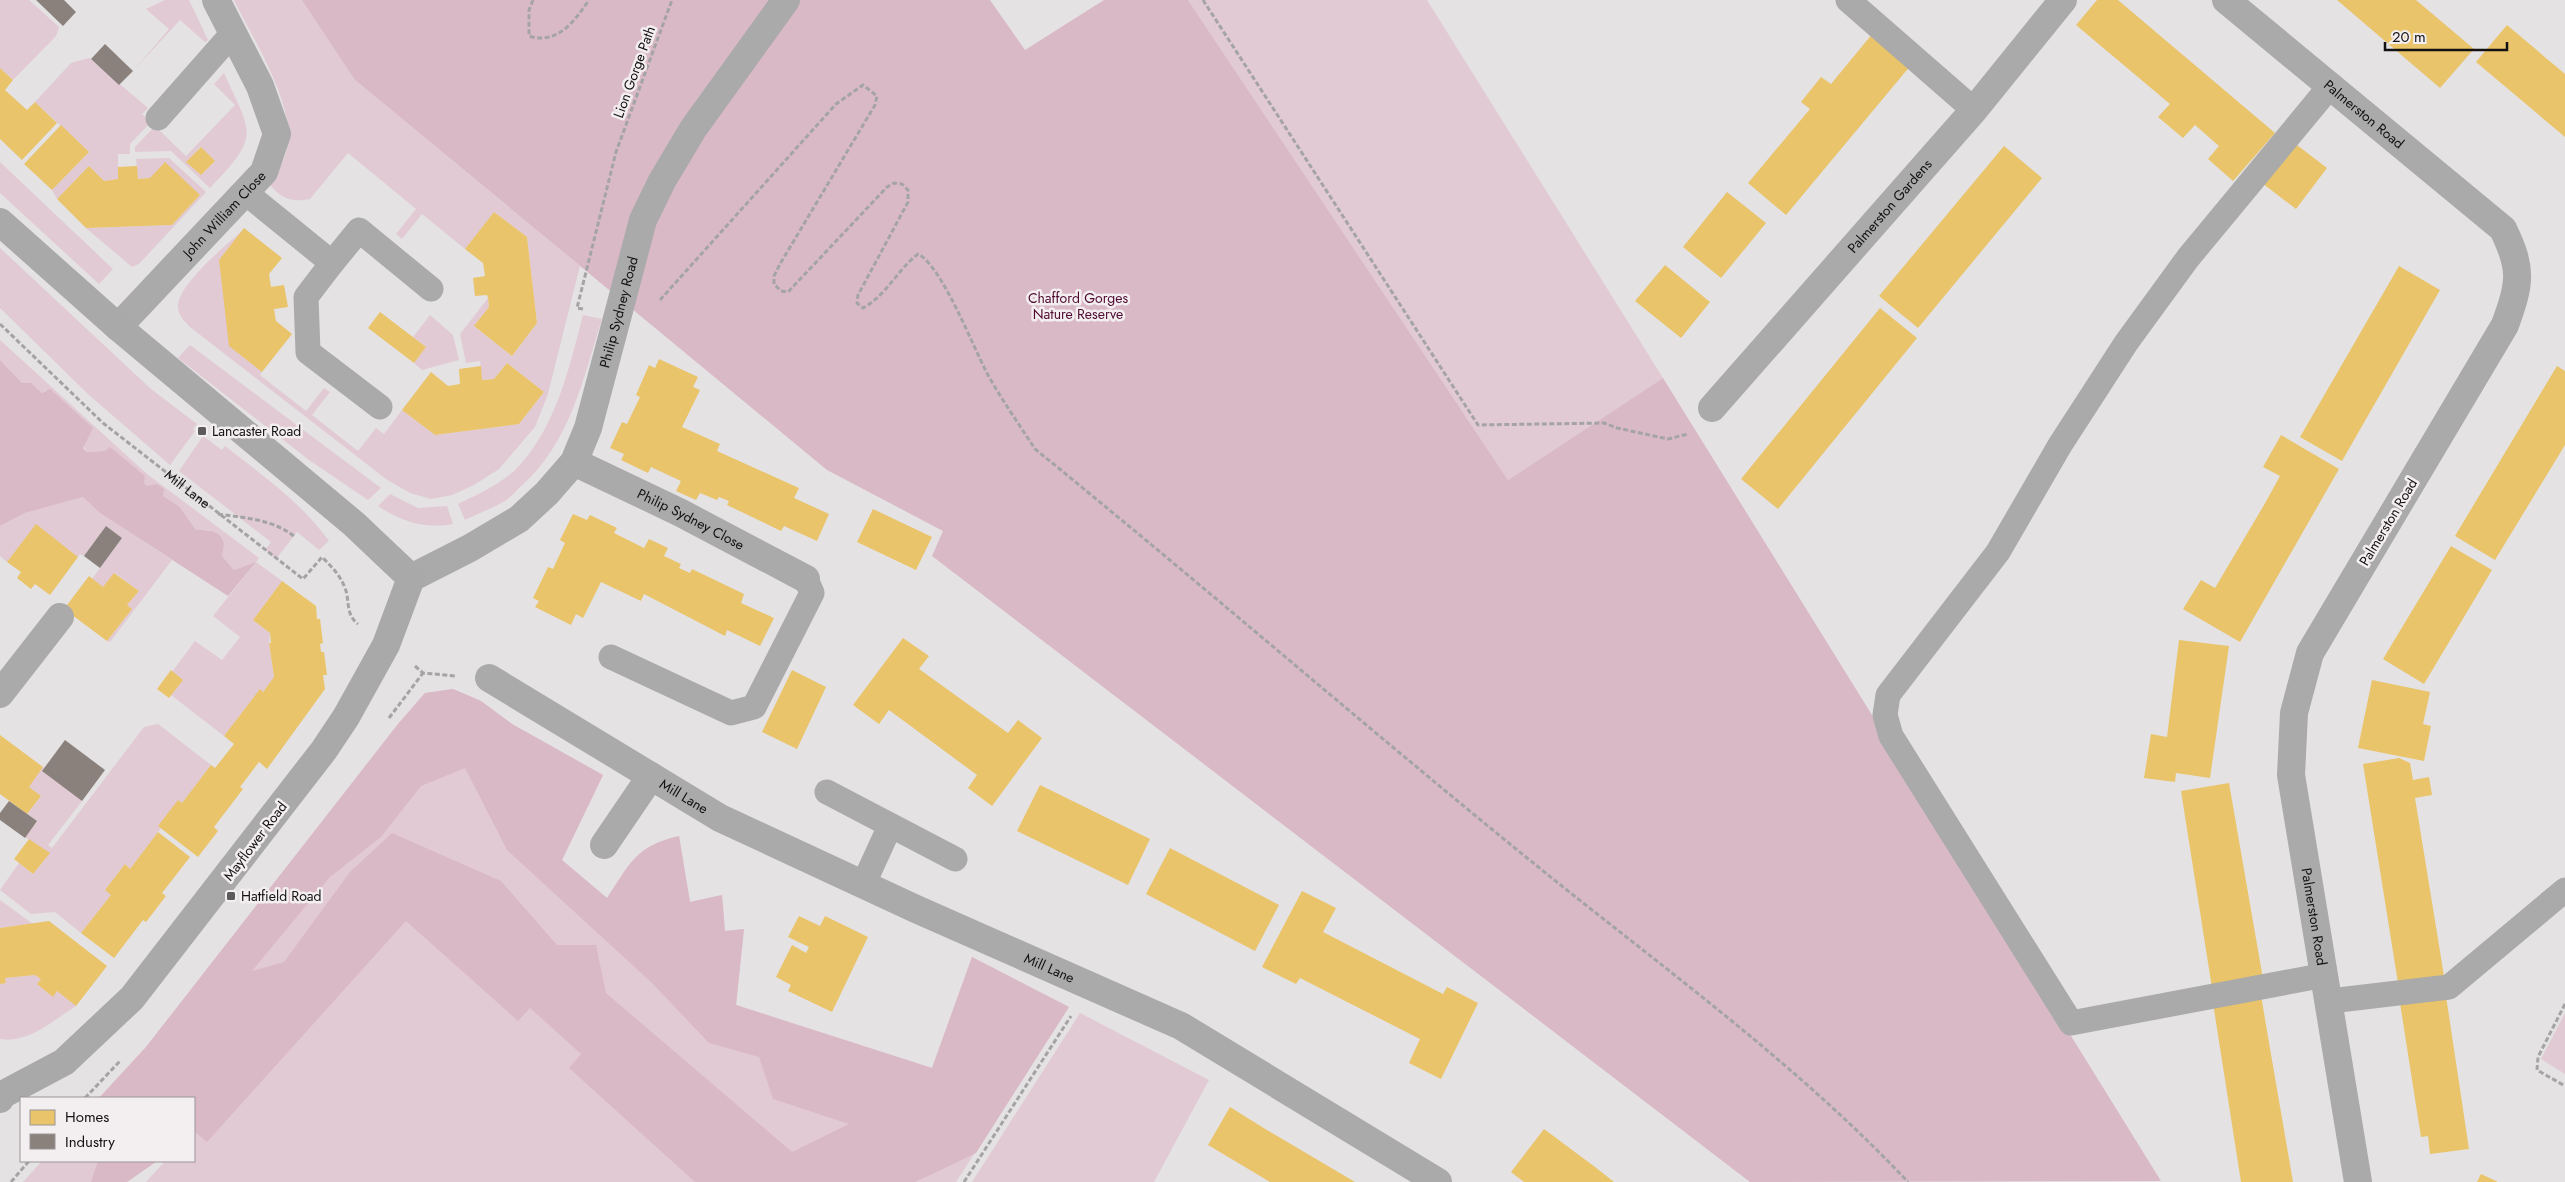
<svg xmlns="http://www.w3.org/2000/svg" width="2565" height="1182" viewBox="0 0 2565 1182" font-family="Jost,sans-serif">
  <rect width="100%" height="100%" fill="#e4e2e3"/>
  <g fill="#e2cad4" fill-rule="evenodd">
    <polygon points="0,0 29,0 59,27 56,36 13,80 0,68"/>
    <polygon points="165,0 189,0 208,40 205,42 180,20 133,71 169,29 146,9"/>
    <path d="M234 0H306L355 80 580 266 548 394 535 427 499 469 474 485 452 495 431 499 410 493 386 479 190 327C185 322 179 316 178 308 176 285 228 244 244 229L219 260 262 372 260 375 306 411 324 388 330 392 312 415 358 451 376 428 384 434 402 410 435 435 519 424 544 392 507 363 494 379 482 380 480 361 466 363 460 334 488 298 489 307 475 327 512 356 537 323 527 237 494 212 465 249 422 214 402 239 396 234 416 209 348 153 310 199C291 203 281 198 269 184 278 171 287 158 288 142 292 99 253 39 234 0Z"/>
    <polygon points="1188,0 1427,0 1663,378 1508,480"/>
    <polygon points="89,58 148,108 142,114 151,122 130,144 130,154 118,154 118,179 104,181 89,166 57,199 52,190 89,152 35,102 71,63"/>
    <path d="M224 73C252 135 261 135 210 188L171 151 135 152V147L155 126 186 156 235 105 214 84ZM200 147 215 161 201 175 187 162Z"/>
    <polygon points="169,158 206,192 139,264 132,267 86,228 172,225 200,195 150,178 138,179 136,159"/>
    <polygon points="0,162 113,269 99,284 0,193"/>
    <polygon points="0,248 151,389 197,424 193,429 195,431 170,465 89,395 0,308"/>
    <polygon points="430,315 453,335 459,360 422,370 414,363 426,347 413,337"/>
    <path d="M583 315 602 319C583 379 570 444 520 487 515 492 509 499 503 502 491 509 477 514 465 520L458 504C479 494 503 483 519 466 557 424 569 368 583 315Z"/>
    <polygon points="0,340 147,474 259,558 256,562 282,581 253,620 270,633 269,644 274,677 263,692 260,690 224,736 171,695 172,672 195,641 222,660 240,637 213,616 255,563 234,570 222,556 224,545 210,530 196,530 179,506 148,487 106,451 87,452 46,390 42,393 31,383 22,383 0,360"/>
    <polygon points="190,345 381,488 368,500 309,460 178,358"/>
    <path d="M203 436 222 450 225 446C262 475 301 502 329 541L319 550 297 532 276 559 265 550 271 542 179 471Z"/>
    <path d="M390 494 418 508 447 506 453 524C424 529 402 522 378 506Z"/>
    <polygon points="83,497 100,513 172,560 110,642 107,641 132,609 127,605 139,591 115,573 103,587 92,579 122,538 106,526 84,556 80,554 78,557 36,525 7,562 0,556 0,526 25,513"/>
    <path d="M453 689 481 701 512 724 603 775 562 860 607 898C630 864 635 846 679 836L690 902 722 895 725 931 744 929 736 1005 932 1068 972 957 1069 1007 956 1182H146L165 1161H194V1098H99L146 1047 398 724 425 693Z"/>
    <polygon points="158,724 211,765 182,803 158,826 161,828 130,869 125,864 105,890 111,895 81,933 55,912 31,914 0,890 19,863 33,874 49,853 25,837 37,821 27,814 41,796 29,787 43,767 82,801 48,845 52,848 144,727"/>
    <polygon points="0,900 33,924 0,928"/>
    <path d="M35 975 41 979 37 984 53 996 57 991 76 1006C54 1020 28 1044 0 1039V984L6 983 5 978Z"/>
    <polygon points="1080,1013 1209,1080 1154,1182 972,1182"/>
    <polygon points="2565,1013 2565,1074 2541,1059"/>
    <polygon points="42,1161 157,1161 127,1182 23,1182"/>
  </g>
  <g fill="#dab9c6" fill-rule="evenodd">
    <polygon points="302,0 990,0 1025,50 1104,0 1188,0 1508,480 1663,378 2161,1181 1750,1182 932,556 943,531 827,470 355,80"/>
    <path d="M0 360 22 383H31L42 393 50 389 93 428 83 448 87 452 105 451 110 447 145 476 144 483 147 486 157 484 164 489 163 496 179 506 196 530C208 530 222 530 224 545L222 556 234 570 256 562 228 596 100 513 83 497 25 513 0 526Z"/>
    <path d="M453 689 481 701 512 724 603 775 562 860 607 898C630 864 635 846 679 836L690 902 722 895 725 931 744 929 736 1005 932 1068 972 957 1069 1007 976 1153 941 1170 915 1182H695L569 1068 581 1054 530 1008 518 1021 406 921 207 1142 194 1131V1098H99L146 1047 398 724 425 693ZM465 768 507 850 652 983 709 1043 759 1057 773 1099 849 1124 792 1152 606 993 596 945H557L501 881 392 833 350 872 284 962 252 971 330 877 381 837 421 786Z"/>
    <polygon points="98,1161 157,1161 127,1182 91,1182"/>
  </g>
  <g fill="#e9c46a">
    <polygon points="2097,0 2118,0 2275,133 2233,181 2208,159 2219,146 2195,125 2183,138 2158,117 2170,104 2076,25"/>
    <polygon points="2337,0 2416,0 2474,49 2440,88"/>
    <polygon points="2507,25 2565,74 2565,137 2476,62"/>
    <polygon points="1873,33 1911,65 1786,215 1748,183 1810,109 1801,102 1821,77 1831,84"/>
    <polygon points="0,68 13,80 5,90 27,110 35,102 57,123 22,160 0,139"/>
    <polygon points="61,125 89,152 52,190 24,164"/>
    <polygon points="2293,142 2327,168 2296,209 2262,183"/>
    <polygon points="2004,146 2042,178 1918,328 1879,296"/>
    <polygon points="201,147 215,161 201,175 186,162"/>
    <polygon points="165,162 200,195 172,225 86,228 57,199 89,166 104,181 118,179 118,167 137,166 138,179 150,178"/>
    <polygon points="1727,192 1766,223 1721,278 1683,247"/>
    <polygon points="494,212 527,237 537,323 512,356 474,326 489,307 488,298 487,295 475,296 473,278 485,276 483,263 465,249"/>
    <polygon points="244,228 282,258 269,274 271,287 284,285 288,307 274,309 276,321 292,334 262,372 229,346 219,260"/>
    <polygon points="1665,265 1710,302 1681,338 1635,301"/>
    <polygon points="2399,266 2440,290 2342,461 2300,437"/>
    <polygon points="1880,308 1917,338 1778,509 1741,479"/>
    <polygon points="380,312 426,347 414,363 368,328"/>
    <polygon points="659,359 698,377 693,387 700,390 682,427 720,444 717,451 799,488 794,498 829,514 817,541 784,526 781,531 727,505 729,501 719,497 717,500 700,493 696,500 676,491 681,481 651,467 648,473 621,460 624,454 610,448 622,422 627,424 640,397 636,395 649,365 655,368"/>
    <polygon points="507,363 544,392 519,424 435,435 402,410 431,372 448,386 460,384 459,369 481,366 482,380 494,379"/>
    <polygon points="2557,366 2565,371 2565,445 2495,560 2455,536"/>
    <polygon points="2281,435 2339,469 2240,642 2183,609 2201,580 2215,588 2264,505 2280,476 2263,467"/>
    <polygon points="873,509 932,537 916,570 857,542"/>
    <polygon points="573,514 587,520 590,515 617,528 614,533 644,548 649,539 668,548 664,556 681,564 679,568 690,573 692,569 744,594 741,603 774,618 760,646 727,630 725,636 644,594 641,601 601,582 583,618 576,614 571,625 535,607 539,601 533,598 548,567 553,569 565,543 560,540"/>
    <polygon points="36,524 78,557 50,595 35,584 31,589 17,578 21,572 7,562"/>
    <polygon points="2451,546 2492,570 2424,684 2383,659"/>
    <polygon points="114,573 139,591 127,605 132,609 107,641 64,609 89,576 103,587"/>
    <polygon points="282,581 316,606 317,619 320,619 323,643 320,644 321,652 324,652 327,675 323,675 325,689 267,769 259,762 240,787 243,789 214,827 218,831 198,857 158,826 178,800 182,803 211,765 215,768 234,744 224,736 260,689 263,692 274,677 269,643 271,643 270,633 253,620"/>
    <polygon points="903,638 929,656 919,669 1008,733 1018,720 1042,738 992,806 968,788 977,775 889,710 879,724 853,705"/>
    <polygon points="2179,640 2229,646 2210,778 2176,773 2175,782 2144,778 2151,734 2167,737"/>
    <polygon points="171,670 183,680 169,698 157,689"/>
    <polygon points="792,670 826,687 797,749 762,732"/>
    <polygon points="2372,680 2430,692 2423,724 2431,726 2424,761 2358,748"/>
    <polygon points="0,735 43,767 29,787 41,796 27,814 0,794"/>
    <polygon points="2399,758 2410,763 2413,780 2429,777 2432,795 2415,798 2444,976 2398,983 2363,764"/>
    <polygon points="2229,783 2263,979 2212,988 2181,791"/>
    <polygon points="1040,785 1150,839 1128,885 1017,831"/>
    <polygon points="158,832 190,857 162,893 166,896 146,922 143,920 114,958 81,933 111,895 105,890 125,864 130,869"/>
    <polygon points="29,839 50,853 33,874 14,859"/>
    <polygon points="1170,848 1279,905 1255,951 1146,894"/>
    <polygon points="1302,891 1336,908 1323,932 1443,994 1447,987 1478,1003 1441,1079 1409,1063 1420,1039 1300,978 1296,984 1262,967"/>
    <polygon points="799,916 820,926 825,916 868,937 832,1012 788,991 791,985 776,977 792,945 806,953 809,947 788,937"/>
    <polygon points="49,921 107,966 76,1006 57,991 53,997 37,984 41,979 35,975 5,978 6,983 0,984 0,928"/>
    <polygon points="2261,995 2267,1031 2293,1182 2241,1182 2213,1003"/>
    <polygon points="2446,996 2469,1149 2430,1154 2428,1136 2421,1137 2400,1003"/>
    <polygon points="1230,1107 1262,1127 1355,1182 1270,1182 1240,1164 1208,1145"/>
    <polygon points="1544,1129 1595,1167 1614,1182 1524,1182 1511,1172"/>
    <polygon points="2481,1174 2498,1182 2477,1182"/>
  </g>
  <g fill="#8a817c">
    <polygon points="36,0 64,0 76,12 63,26"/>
    <polygon points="105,44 133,71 119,85 91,59"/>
    <polygon points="106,526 122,538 100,568 84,556"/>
    <polygon points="65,740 105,770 82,801 42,771"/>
    <polygon points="9,801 37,821 25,838 0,820 0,813"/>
  </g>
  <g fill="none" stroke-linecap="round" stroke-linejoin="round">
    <g stroke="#a5a4a4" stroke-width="3" stroke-dasharray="5 2.5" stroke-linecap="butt">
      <path d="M533 0 529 10V36C557 45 574 22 589 0"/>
      <polyline points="1203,0 1478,425 1604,423 1617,428 1668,439 1688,434"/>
      <path d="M660 300 836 104 863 85 877 96 875 105 780 264 774 276V284L781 291 788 292 887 187 894 183 902 184 908 190V202L858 295 857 303 863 308C887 295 897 270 918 254 942 266 973 347 987 373 1001 399 1019 424 1035 449 1204 586 1368 729 1537 866 1663 968 1797 1064 1908 1182"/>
      <polyline points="583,309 577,308 616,152 672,0"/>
      <path id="s1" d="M0 324 103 423 303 579 322 557C332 567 340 575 345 588 350 600 345 614 358 624"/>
      <path d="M218 514C245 518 273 519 295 537"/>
      <polyline points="415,666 423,673 456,676"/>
      <polyline points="389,718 423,673"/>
      <polyline points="2565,1004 2538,1057 2537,1070 2565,1086"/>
      <polyline points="85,1098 120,1061"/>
      <polyline points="11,1182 29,1161"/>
      <polyline points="964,1182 1071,1016"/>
    </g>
    <g stroke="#aaa" stroke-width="25">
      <polyline points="1848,0 1974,110"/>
      <polyline points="158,118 232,34"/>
      <polyline points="246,193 332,263 359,230 431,289"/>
      <polyline points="332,263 306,297 308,352 380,407"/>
      <polyline points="611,657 731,713 754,707 812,593 806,579"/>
      <polyline points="827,792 955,859"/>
      <polyline points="863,885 890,826"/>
      <polyline points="2325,975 2071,1023 1891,736 1885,715 1888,695 1998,552 2060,445 2126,343 2188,258 2331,85"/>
      <polyline points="2330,1001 2449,987 2565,890"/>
    </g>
    <g stroke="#aaa" stroke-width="28">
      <path id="s2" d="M2226 0 2503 229C2523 270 2520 283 2505 325L2310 653 2294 713 2291 775 2358 1182"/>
      <path id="s3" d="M118 327 264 172 277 134 260 86 216 0"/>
      <path id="s4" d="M1712 408 1974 110 2063 0"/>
      <path id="s5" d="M574 462 681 513 806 579"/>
      <path id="s6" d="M411 578 470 548 519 519 547 493 574 462 588 428 643 220 662 181 693 129 786 0"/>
      <path id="s7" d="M489 678 720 818 916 909 1181 1026 1438 1182"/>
      <polyline points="0,694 60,617"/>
      <polyline points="604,845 651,776"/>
    </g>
    <polyline stroke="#a9a9a9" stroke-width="28" points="0,222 118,327 354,524 411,578 386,645 346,717 324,750 132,998 64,1062 2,1095 0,1099"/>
  </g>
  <g fill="#5c5a5b" stroke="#f3eef0" stroke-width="2">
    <rect x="197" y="426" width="10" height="10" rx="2.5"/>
    <rect x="226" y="891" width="10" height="10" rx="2.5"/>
  </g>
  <g text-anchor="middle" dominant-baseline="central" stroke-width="5" stroke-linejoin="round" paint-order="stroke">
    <g font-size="14" fill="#131112" stroke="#f3eef0">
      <text transform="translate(634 72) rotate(-70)">Lion Gorge Path</text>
      <text stroke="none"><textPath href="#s2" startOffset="179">Palmerston Road</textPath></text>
      <text stroke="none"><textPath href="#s4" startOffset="269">Palmerston Gardens</textPath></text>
      <text stroke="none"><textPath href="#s3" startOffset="155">John William Close</textPath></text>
      <text stroke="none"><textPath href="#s6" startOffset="359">Philip Sydney Road</textPath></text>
      <text stroke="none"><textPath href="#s1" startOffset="250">Mill Lane</textPath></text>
      <text stroke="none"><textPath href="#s5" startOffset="130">Philip Sydney Close</textPath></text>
      <text transform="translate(2388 522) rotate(-59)">Palmerston Road</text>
      <text stroke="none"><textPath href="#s7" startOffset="228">Mill Lane</textPath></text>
      <text transform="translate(255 841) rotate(-53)">Mayflower Road</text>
      <text stroke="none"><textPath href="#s2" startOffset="1109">Palmerston Road</textPath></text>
      <text stroke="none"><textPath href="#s7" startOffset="632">Mill Lane</textPath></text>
    </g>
    <g font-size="14" fill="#500a31" stroke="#f3eef0">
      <text x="1078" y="298">Chafford Gorges<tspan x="1078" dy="16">Nature Reserve</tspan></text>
    </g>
    <g font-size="14" fill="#131112" stroke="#f3eef0" text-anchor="start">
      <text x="212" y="431">Lancaster Road</text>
      <text x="241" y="896">Hatfield Road</text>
    </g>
  </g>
  <rect x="20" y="1097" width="175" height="65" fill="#f3eef0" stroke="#999697"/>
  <rect x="30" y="1110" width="25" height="15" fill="#e9c46a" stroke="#999697"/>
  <text x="65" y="1122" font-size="15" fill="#131112">Homes</text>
  <rect x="30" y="1134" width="25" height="15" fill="#8a817c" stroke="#999697"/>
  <text x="65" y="1147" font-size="15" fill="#131112">Industry</text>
  <path d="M2385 42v8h122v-8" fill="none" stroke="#131112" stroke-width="2.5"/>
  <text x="2392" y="42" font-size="15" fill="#131112" stroke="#f3eef0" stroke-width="4" paint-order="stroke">20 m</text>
</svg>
